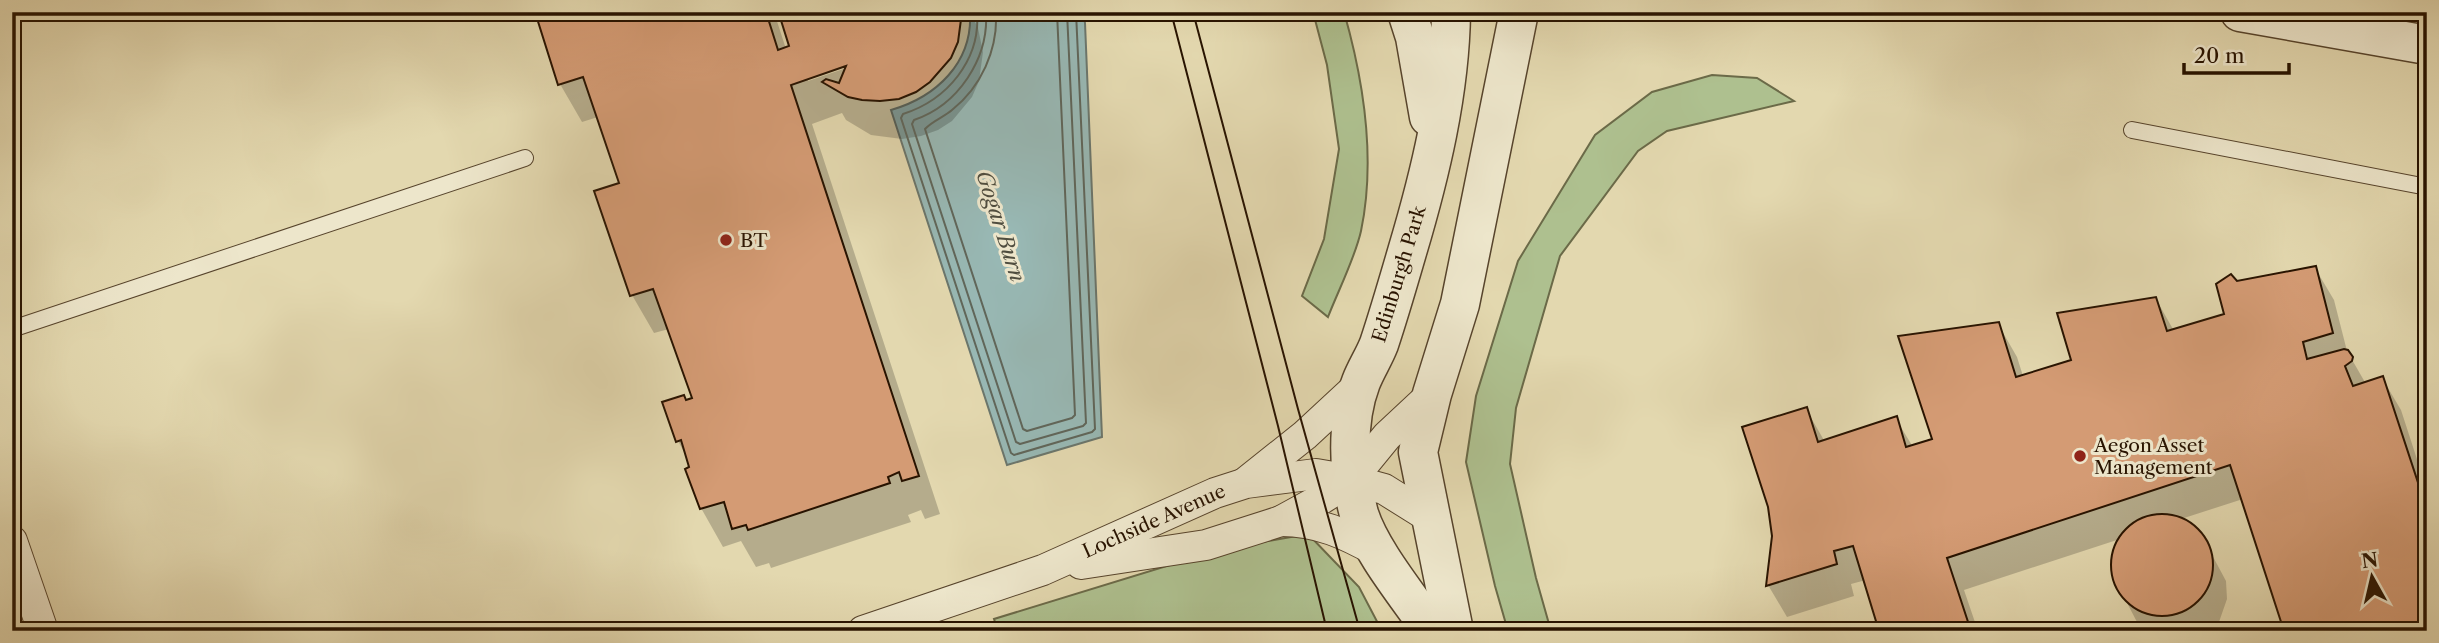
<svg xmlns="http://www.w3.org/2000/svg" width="2439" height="643" viewBox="0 0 2439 643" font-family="'Libre Caslon Text',serif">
  <rect width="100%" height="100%" fill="#e3d8af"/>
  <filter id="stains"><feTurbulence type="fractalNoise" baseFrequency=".00286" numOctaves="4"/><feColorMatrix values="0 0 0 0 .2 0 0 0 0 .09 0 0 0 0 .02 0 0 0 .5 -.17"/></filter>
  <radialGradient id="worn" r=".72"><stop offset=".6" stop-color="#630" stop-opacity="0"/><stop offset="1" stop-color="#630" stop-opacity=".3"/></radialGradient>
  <g fill="#aec08f" stroke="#6b6a48" stroke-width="2">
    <path d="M1313 12H1344C1364 82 1376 159 1361 231 1355 258 1338 291 1328 317L1302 296 1324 239 1339 149 1327 65Z"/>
    <polygon points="1712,75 1757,78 1794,101 1667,131 1638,151 1560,256 1516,408 1510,464 1536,578 1551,631 1508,631 1495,586 1466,462 1476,396 1518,261 1595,135 1652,92"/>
    <polygon points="1308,534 1359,587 1382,631 998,631 994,619 1222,549"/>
  </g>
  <path fill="#98b8b4" stroke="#6b766c" stroke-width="2" d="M970 12H1083L1085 23 1102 437 1007 465 891 110C936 97 973 63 970 12Z"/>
  <g fill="#0003" fill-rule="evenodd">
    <path d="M537 12H774L786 49 791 47 792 12H970L978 28 983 52 979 81 972 97 952 121 938 130 921 136 902 139 871 135 846 120 842 113 812 124 940 514 925 519 921 510 908 515 911 522 771 568 769 563 756 567 741 541 723 547 701 508 689 461 678 441 664 403 687 402 694 399 669 329 654 333 632 295 621 184 598 117 582 122 560 84ZM854 61 855 65 808 81V78Z"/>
    <polygon points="2315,268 2334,300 2347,351 2366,384 2382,378 2401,410 2427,490 2427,631 2243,499 2181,519 2195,529 2203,538 2226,581 2227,599 2219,622 2209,631 2146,631 2137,622 2114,578 2112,561 2120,539 1964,590 1978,631 1881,631 1866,580 1851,584 1854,596 1787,617 1768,585 1806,409 1825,442 1896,419 1913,447 1934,440 1998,324 2017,357 2023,376 2074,361 2156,299 2174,331 2227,315 2236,283"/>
  </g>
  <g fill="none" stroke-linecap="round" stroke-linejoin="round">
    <g stroke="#60665a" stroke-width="2">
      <path d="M977 12C981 60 947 100 903 114L901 118 1011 453 1014 455 1092 432 1095 429 1076 12"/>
      <path d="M986 12C989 59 958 105 914 120L912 124 1016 442 1020 444 1083 426 1086 423 1067 12"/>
      <path d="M996 12C998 50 981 87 952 110 944 117 932 121 925 129L1023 429 1027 431 1072 418 1075 415 1057 12"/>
    </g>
  </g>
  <g fill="#d49b74" stroke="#281300" stroke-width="2">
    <polygon points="535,12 766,12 778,50 789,46 779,14 786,12 962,12 958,42 951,58 930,82 916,92 899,99 880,101 862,100 848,97 822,82 826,79 839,83 846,66 791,85 919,476 902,481 899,472 888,477 890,483 748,530 746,525 732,529 724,502 700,509 685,469 689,467 681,440 676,442 662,402 684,395 686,400 692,398 653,289 630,296 594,191 619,183 583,77 558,85"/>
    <polygon points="2316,266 2333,333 2303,342 2307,359 2344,349 2348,350 2353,357 2352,361 2345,366 2353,386 2383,376 2427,510 2427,631 2284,631 2230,465 1947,558 1971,631 1879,631 1853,546 1834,551 1837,564 1766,586 1772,536 1768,507 1742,427 1807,407 1818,442 1897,416 1906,447 1932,439 1898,336 1999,322 2016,377 2071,360 2057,313 2156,297 2167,331 2224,314 2216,284 2231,274 2237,281"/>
    <circle cx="2162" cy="565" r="51"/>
  </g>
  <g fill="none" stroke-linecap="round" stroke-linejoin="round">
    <g stroke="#57442c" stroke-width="18">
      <g id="service">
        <polyline points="2132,130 2427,187"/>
        <polyline points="12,329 525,158"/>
      </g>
    </g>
    <g stroke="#57442c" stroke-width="32">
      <g id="minor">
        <polyline points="1246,482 1305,435 1360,384"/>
        <path d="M1281 521C1318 521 1346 534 1378 552"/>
        <polyline points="12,541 43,631"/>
        <polyline points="1081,564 1206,545 1281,521 1323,498 1351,480 1387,436 1432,394"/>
        <polyline points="863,631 1043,570 1215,493 1246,483 1316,474 1351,480 1384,489 1432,519"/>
      </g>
    </g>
    <g stroke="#57442c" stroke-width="41">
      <g id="tertiary">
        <polyline points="1407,12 1415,37 1429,117"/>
        <polyline points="2240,12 2427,45"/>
        <path d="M1432 631C1409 597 1371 552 1359 514 1348 475 1346 421 1361 382 1366 369 1374 357 1379 344 1389 314 1398 283 1407 252 1430 175 1450 93 1451 12"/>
        <polyline points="1454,631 1418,452 1432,394 1460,304 1519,12"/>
      </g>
    </g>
    <use href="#service" stroke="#ede6cb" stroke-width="16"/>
    <use href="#minor" stroke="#ede6cb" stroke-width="30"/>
    <use href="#tertiary" stroke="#ede6cb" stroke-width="38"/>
    <g stroke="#281300" stroke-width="2">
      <polyline points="1171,12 1278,426 1327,631"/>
      <polyline points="1193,12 1298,409 1360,631"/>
    </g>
  </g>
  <g fill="#8f2418" stroke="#ede6cb" stroke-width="2.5">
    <circle cx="726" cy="240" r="7"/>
    <circle cx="2080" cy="456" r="7"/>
  </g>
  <g text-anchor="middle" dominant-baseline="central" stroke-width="6" stroke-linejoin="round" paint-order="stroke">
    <g font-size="19" fill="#281300" stroke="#ede6cb" text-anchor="start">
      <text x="740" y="240">BT</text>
      <text x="2094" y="445">Aegon Asset<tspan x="2094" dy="22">Management</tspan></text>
    </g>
    <g font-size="19" fill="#281300" stroke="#ede6cb">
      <text transform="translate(1399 274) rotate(-73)">Edinburgh Park</text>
      <text transform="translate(1154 521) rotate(-24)">Lochside Avenue</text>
    </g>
    <g font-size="21" font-style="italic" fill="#4f4d3f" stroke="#ede6cb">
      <text transform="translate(1001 226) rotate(72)">Gogar Burn</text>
    </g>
  </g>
  <rect width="2439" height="643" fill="none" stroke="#e3d8af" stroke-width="42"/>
  <rect x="14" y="14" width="2411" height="615" fill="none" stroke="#281300" stroke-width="3.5"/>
  <rect x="21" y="21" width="2397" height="601" fill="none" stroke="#281300" stroke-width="2"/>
  <g transform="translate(2372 577) rotate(352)" stroke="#ede6cb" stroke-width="5" paint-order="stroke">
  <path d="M0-5L12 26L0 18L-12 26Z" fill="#281300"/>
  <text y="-10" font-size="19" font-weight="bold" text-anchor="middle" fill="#281300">N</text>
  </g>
  <path d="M2184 63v10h105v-10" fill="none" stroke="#281300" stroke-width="3.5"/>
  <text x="2194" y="63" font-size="21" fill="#281300" stroke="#ede6cb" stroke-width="5" paint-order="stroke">20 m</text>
  <rect width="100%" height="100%" filter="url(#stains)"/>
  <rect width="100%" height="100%" fill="url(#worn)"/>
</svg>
